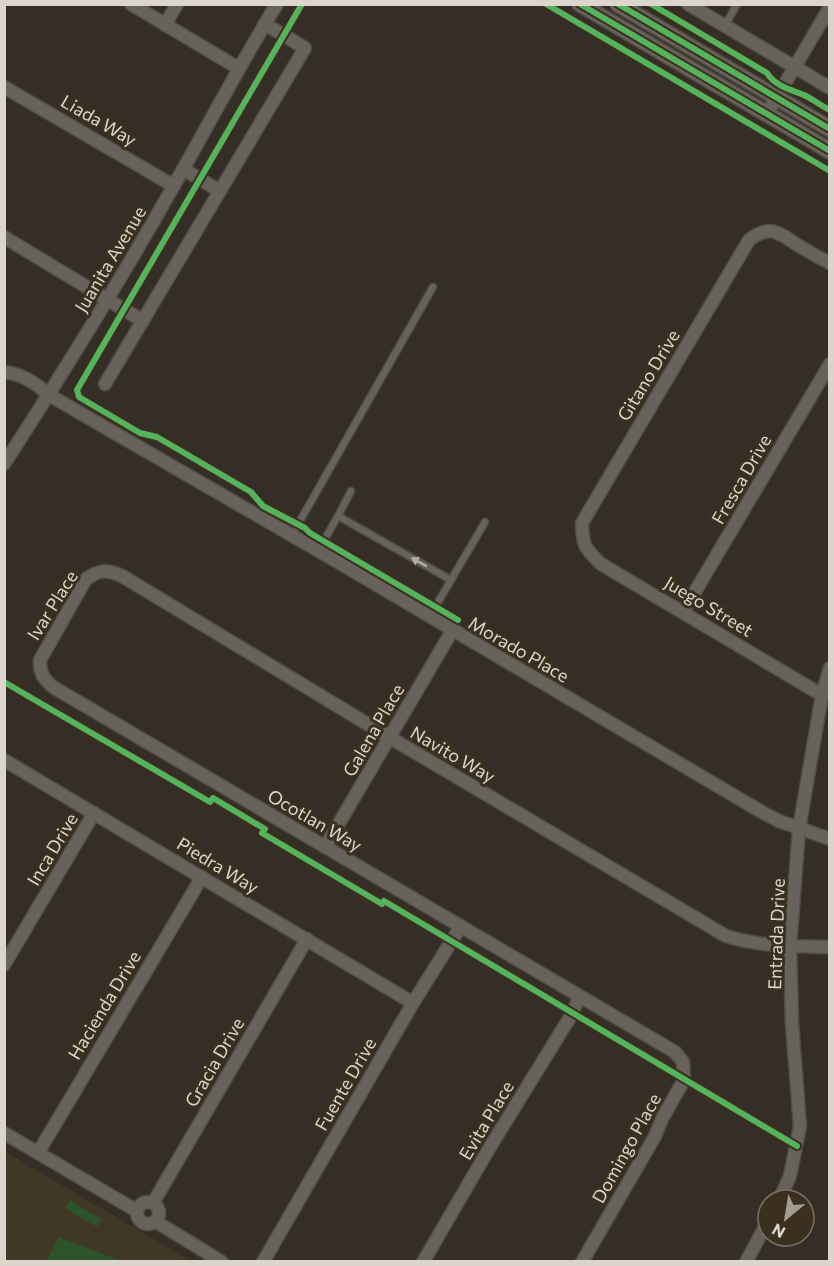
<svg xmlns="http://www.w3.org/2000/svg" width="834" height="1266" viewBox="0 0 834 1266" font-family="Commissioner,sans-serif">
  <rect width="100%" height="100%" fill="#352e26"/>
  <polygon fill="#403727" points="5,1152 191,1261 5,1262"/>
  <g fill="#2c5329">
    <polygon points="70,1200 101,1219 97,1227 65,1208"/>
    <polygon points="59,1237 121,1261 46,1261"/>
  </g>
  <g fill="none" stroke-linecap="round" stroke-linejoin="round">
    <g stroke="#524c44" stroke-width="9">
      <g id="service">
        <polyline points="725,26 737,4"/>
        <polyline points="338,516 351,491"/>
        <polyline points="292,535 433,287"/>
        <polyline points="318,551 338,516 451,580 430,616"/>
        <polyline points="451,580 485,522"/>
      </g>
    </g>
    <g stroke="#524c44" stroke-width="15">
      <g id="minor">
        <polyline points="131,4 238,68"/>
        <polyline points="688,4 830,88"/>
        <polyline points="165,25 177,4"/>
        <polyline points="4,87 174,186"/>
        <polyline points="767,114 830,7"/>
        <polyline points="183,169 220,191"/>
        <polyline points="4,237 143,321"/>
        <path d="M4 372C23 374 35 383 49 395L338 562 760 811 779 821 830 839"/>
        <polyline points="105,384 305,48 265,24"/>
        <path d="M4 464C63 373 120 281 173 187 208 126 240 64 277 4"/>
        <polyline points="683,612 830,364"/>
        <path d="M822 695 601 564C584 547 583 547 582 523L749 240C769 225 777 231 796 244 807 251 818 257 830 263"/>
        <polyline points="4,760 413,1003"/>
        <polyline points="325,847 452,631"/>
        <polyline points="4,965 94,813"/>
        <polyline points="4,1133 137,1211"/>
        <polyline points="38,1153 202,877"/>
        <polyline points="779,1200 790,1176 800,1126 792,1023 790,946 799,829 822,695 830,668"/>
        <circle cx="148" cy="1213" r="11"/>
        <polyline points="153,1203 307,939"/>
        <polyline points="155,1221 222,1262"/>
        <polyline points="263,1262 413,1003 461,926"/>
        <polyline points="423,1262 490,1147 572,1014 579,997"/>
        <path d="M582 1262 654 1138 663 1117 684 1080 683 1062 675 1052 53 687C44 679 39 673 40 660L86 579C99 570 108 569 122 576L389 737 726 936C761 947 794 946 830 947"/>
        <polyline points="746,1262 768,1221"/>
      </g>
    </g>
    <g stroke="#524c44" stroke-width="18">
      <g id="tertiary">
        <polyline points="580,4 830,151"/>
        <polyline points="618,4 830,129"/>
      </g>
    </g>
    <use href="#service" stroke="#67625b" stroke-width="6"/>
    <use href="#minor" stroke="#67625b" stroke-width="12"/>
    <use href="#tertiary" stroke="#67625b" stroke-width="15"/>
    <g stroke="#3b2f20" stroke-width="10">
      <g id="cycleway">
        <polyline points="302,4 77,390 79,397 140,433 157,437 251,492 263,506 305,528 310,533 458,620"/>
        <polyline points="546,4 830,171"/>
        <polyline points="580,4 830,151"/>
        <polyline points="618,4 830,129"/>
        <path d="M651 4 767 73C775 86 791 90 804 95 813 99 821 106 830 110"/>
        <polyline points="4,682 210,802 213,798 265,829 262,833 382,904 384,901 797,1146"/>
      </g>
    </g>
    <use href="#cycleway" stroke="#56b35d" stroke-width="6"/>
  </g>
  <defs><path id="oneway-solid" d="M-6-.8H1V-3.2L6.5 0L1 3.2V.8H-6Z" transform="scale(1.5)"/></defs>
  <use fill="#b3ada4" href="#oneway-solid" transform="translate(419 562) rotate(-151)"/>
  <g text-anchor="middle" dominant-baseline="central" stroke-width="6" stroke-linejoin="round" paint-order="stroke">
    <g font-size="18" fill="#dcd5cb" stroke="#3b2f20">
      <text transform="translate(99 120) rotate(30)">Liada Way</text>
      <text transform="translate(110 259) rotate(-59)">Juanita Avenue</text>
      <text transform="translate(648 375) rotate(-59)">Gitano Drive</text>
      <text transform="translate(741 479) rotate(-60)">Fresca Drive</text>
      <text transform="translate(52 605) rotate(-58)">Ivar Place</text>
      <text transform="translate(709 606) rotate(31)">Juego Street</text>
      <text transform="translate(519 649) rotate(30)">Morado Place</text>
      <text transform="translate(373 730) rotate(-60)">Galena Place</text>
      <text transform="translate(453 754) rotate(30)">Navito Way</text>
      <text transform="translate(315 820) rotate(30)">Ocotlan Way</text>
      <text transform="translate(52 849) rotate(-59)">Inca Drive</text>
      <text transform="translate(218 865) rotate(31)">Piedra Way</text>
      <text transform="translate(776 934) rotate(-88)">Entrada Drive</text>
      <text transform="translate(104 1005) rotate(-59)">Hacienda Drive</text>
      <text transform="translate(214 1062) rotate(-60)">Gracia Drive</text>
      <text transform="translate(345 1084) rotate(-60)">Fuente Drive</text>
      <text transform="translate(486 1120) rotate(-59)">Evita Place</text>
      <text transform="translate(626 1148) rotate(-61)">Domingo Place</text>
    </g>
  </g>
  <rect width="834" height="1266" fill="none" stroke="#dcd5cb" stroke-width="12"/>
  <g transform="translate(786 1218) rotate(210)"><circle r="28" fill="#3b2f20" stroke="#7b7164" stroke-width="1.5"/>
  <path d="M0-4.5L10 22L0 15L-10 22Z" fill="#a29b91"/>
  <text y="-9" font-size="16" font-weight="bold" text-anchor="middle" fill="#dcd5cb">N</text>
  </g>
</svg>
